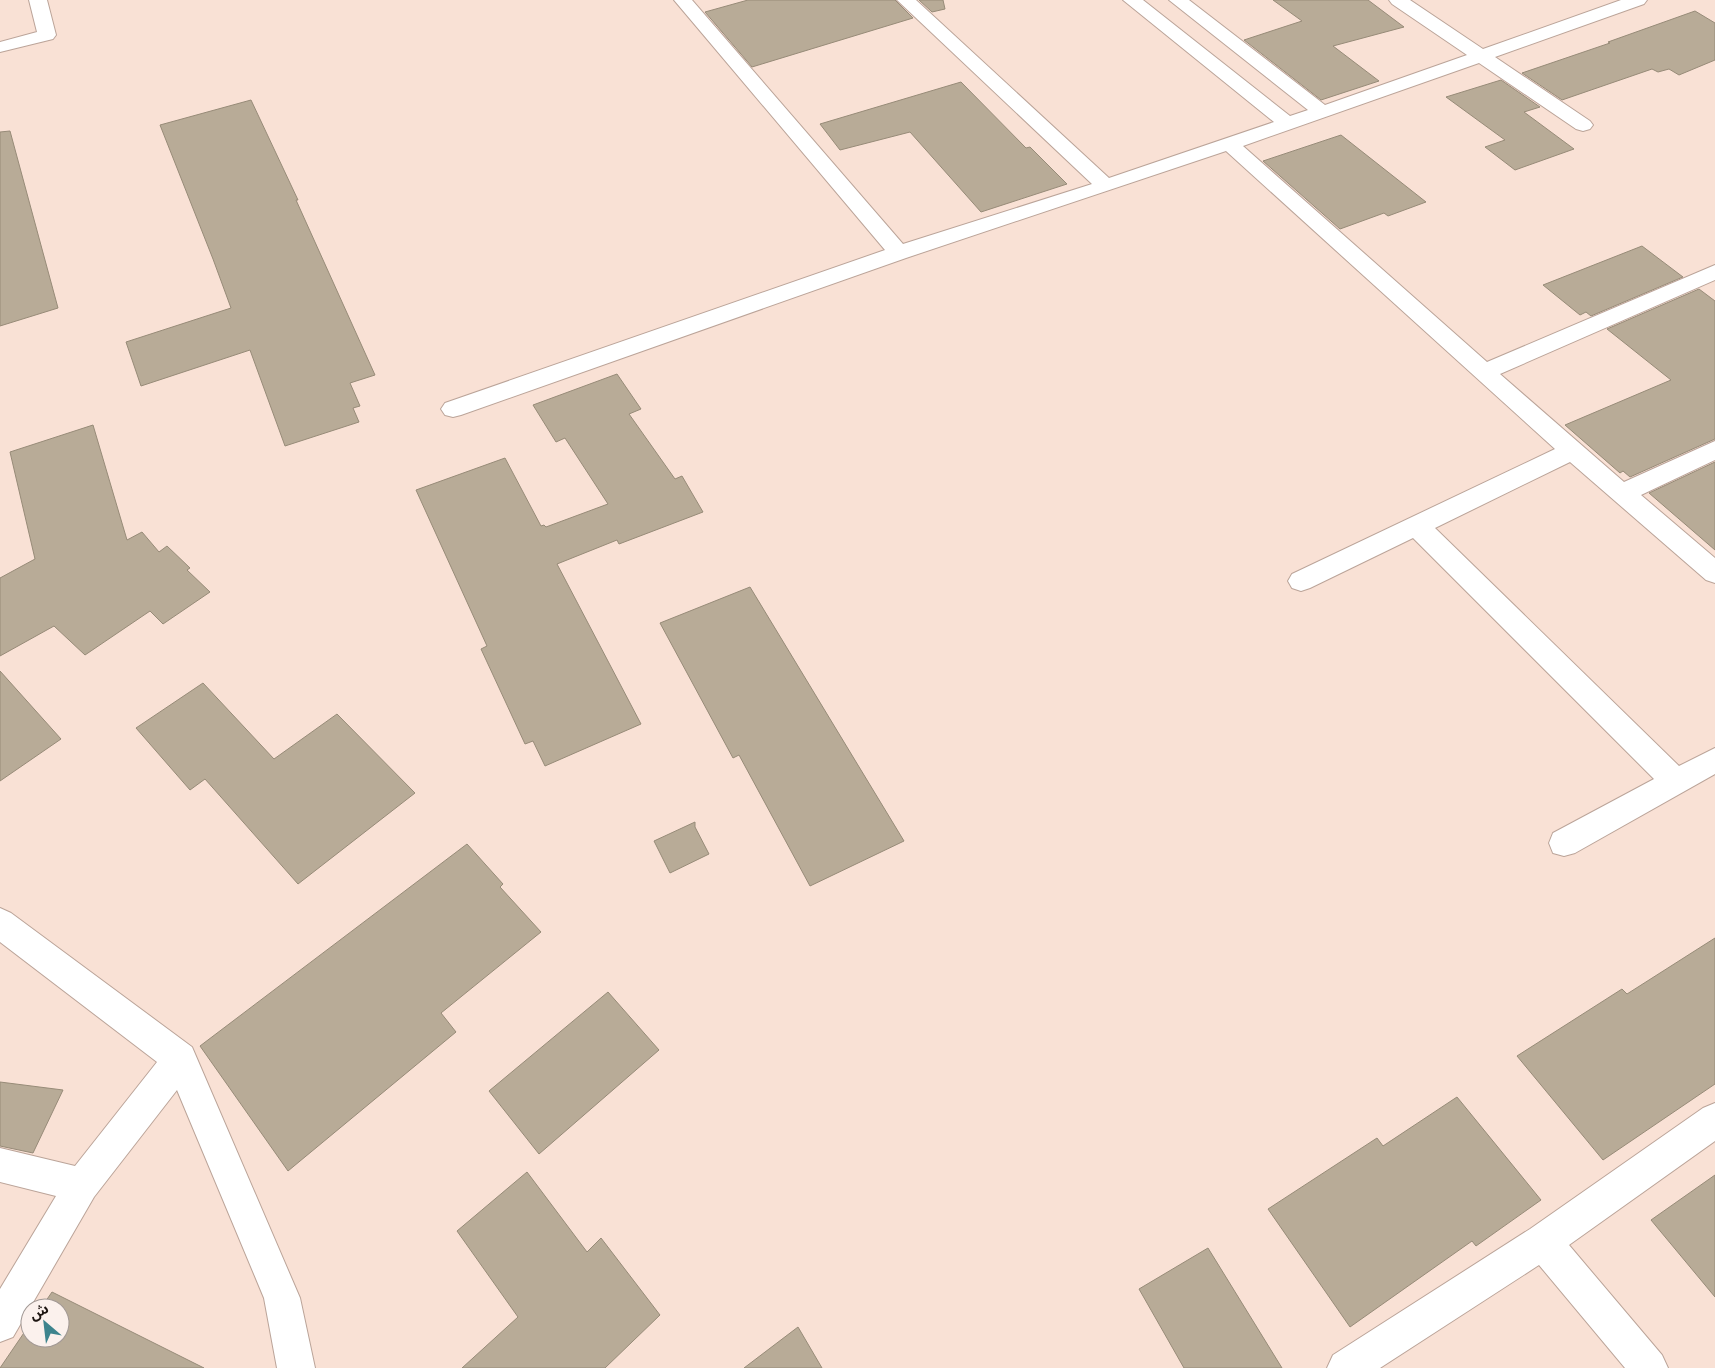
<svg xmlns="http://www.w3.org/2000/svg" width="1715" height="1368" viewBox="0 0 1715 1368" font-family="'DM Sans','Noto Sans Arabic',sans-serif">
  <rect width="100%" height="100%" fill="#f9e1d5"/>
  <g fill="#b8ab97" stroke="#978b78">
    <polygon points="748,0 895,0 913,18 752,67 705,12"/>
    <polygon points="919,0 943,0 945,9 932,12"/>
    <polygon points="1273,0 1368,0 1404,27 1333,46 1379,81 1321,100 1244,40 1302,21"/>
    <polygon points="1695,11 1715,23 1715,60 1679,75 1669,69 1658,72 1652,69 1562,100 1522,73 1610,43 1608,42"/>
    <polygon points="1501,80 1540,107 1524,112 1574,149 1515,170 1485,147 1505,140 1446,97"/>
    <polygon points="961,82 1026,148 1030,147 1067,184 981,212 910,132 840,150 820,124"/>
    <polygon points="251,100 298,200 296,200 375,375 350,383 360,406 353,408 359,422 285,446 250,350 141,386 126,342 231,308 213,259 160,125"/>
    <polygon points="10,131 58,308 0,326 0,132"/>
    <polygon points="1341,135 1426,202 1388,216 1384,213 1340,229 1263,161"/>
    <polygon points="1642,246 1683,277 1591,316 1586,312 1580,315 1543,285"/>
    <polygon points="1699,289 1715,301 1715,439 1630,477 1623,471 1620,473 1565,425 1671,380 1607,329"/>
    <polygon points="617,374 641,409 629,414 675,479 682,476 703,512 619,544 617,540 557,564 641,724 545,766 533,741 525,744 481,649 487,646 416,490 505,458 541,526 544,525 546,527 608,504 565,438 556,442 533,405"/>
    <polygon points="93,425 127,540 142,532 159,552 167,546 190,568 187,570 210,592 163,624 150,611 85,655 54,626 0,656 0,578 35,559 10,452"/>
    <polygon points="1715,462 1715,550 1649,493"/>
    <polygon points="750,587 904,841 810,886 739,755 733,758 660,623"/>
    <polygon points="0,671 61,739 0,781"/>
    <polygon points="203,683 274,759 337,714 415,793 298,884 205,779 190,790 136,728"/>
    <polygon points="695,822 695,827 709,854 670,873 654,841"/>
    <polygon points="467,844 503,884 500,887 541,932 441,1013 456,1032 288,1171 200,1046"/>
    <polygon points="1715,938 1715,1084 1603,1160 1517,1056 1622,989 1627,994"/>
    <polygon points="608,992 659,1050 539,1154 489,1091"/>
    <polygon points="0,1082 63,1090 33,1153 0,1146"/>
    <polygon points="1457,1097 1541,1200 1476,1246 1472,1241 1350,1327 1268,1209 1377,1138 1383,1146"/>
    <polygon points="527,1172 587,1252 601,1238 660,1315 605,1368 462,1368 518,1317 457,1231"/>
    <polygon points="1715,1175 1715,1297 1651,1220"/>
    <polygon points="1208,1248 1282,1368 1184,1368 1139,1289"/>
    <polygon points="52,1292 204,1368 0,1368 30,1324 30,1338 60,1338 60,1308 41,1308"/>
    <polygon points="798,1327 822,1368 744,1368"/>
  </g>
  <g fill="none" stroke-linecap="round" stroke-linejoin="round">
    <g stroke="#bba499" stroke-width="2">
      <g id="minor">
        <polygon points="29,0 47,0 56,35 53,39 0,52 0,42 37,32"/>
        <polygon points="674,0 692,0 903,244 1092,184 897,0 916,0 1109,178 1274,122 1123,0 1143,0 1290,116 1308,110 1169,0 1189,0 1325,105 1467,55 1392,4 1389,0 1410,0 1483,49 1621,0 1647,0 1644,4 1495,57 1590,121 1593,125 1590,129 1583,131 1576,129 1479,63 1243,146 1487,362 1715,265 1715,280 1500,374 1624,482 1715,441 1715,460 1641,495 1715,558 1715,583 1706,580 1570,462 1435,528 1679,766 1715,748 1715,774 1575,853 1564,856 1553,853 1549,843 1553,833 1654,779 1413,538 1310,588 1301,591 1292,588 1288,581 1292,574 1555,449 1226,151 906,258 461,415 453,417 445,415 441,409 445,403 885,250"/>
        <polygon points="0,908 11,913 192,1047 300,1298 315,1368 277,1368 264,1298 177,1090 94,1197 13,1337 0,1342 0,1289 56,1196 0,1182 0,1148 75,1166 157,1062 0,942"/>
        <polygon points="1715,1103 1715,1141 1569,1245 1662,1355 1668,1368 1625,1368 1539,1265 1380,1368 1327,1368 1333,1355 1530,1229 1703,1108"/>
      </g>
    </g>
    <use href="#minor" fill="#fff" fill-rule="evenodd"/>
  </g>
  <g transform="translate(45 1323) rotate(332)"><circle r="24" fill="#fbf1ed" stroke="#a29995"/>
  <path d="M0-4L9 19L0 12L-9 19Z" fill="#3d848d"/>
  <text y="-8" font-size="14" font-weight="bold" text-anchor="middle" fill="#1d1511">ش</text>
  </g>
</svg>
